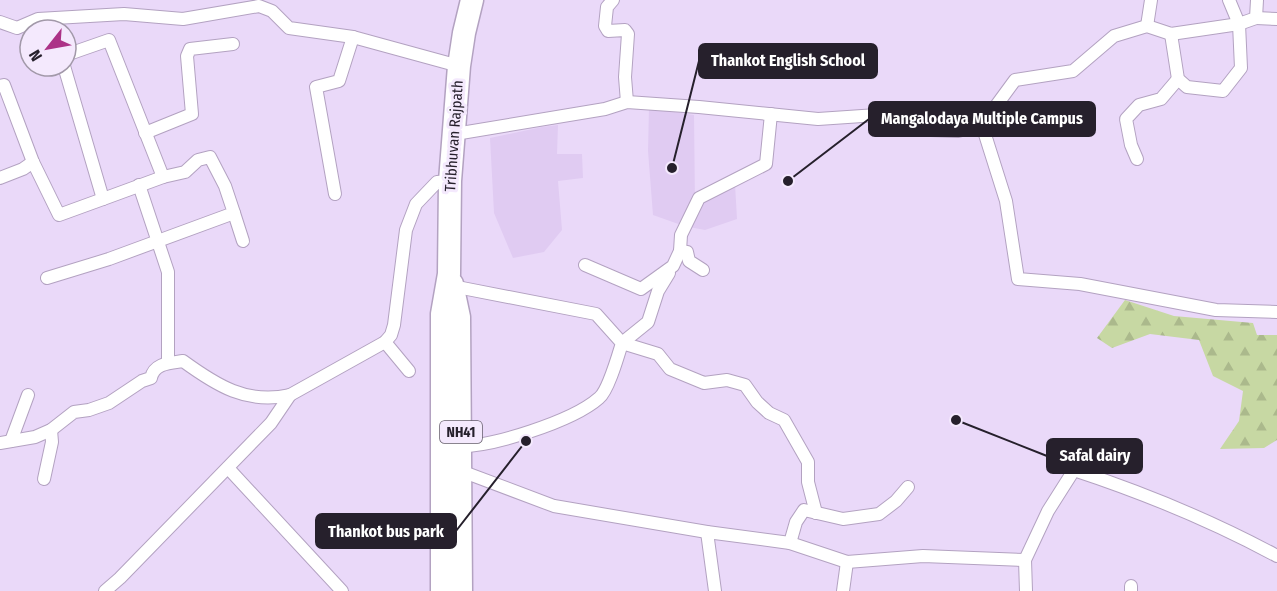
<svg xmlns="http://www.w3.org/2000/svg" width="1277" height="591" viewBox="0 0 1277 591" font-family="'Fira Sans Condensed',sans-serif">
  <defs>
    <pattern id="forest-firs" width="22" height="20" patternUnits="userSpaceOnUse" patternTransform="scale(1.5)"><rect width="22" height="20" fill="#c7d8a3"/><path d="M5 1l3.5 6h-7zM16 11l3.5 6h-7z" fill="#abb98c"/></pattern>
  </defs>
  <rect width="100%" height="100%" fill="#ead9f9"/>
  <g fill="#e0cbf2">
    <polygon points="649,108 694,115 695,205 735,184 737,219 705,230 684,226 653,215 648,151"/>
    <polygon points="558,125 557,154 582,154 583,178 558,181 562,230 544,252 513,258 494,213 490,138 542,127"/>
  </g>
  <polygon fill="url(#forest-firs)" points="1125,300 1174,316 1253,323 1257,335 1277,335 1277,440 1264,448 1220,449 1239,421 1243,391 1213,376 1199,340 1150,334 1112,348 1097,338"/>
  <g fill="none" stroke-linecap="round" stroke-linejoin="round">
    <g stroke="#b3a2c1" stroke-width="14">
      <g id="street">
        <polyline points="613,0 607,7 605,26 608,31 625,30 628,34 625,77 627,102"/>
        <polyline points="1256,18 1277,19"/>
        <polyline points="0,22 17,28 38,19 124,14 183,19 259,6 272,11 289,28 353,37 459,66"/>
        <polyline points="1147,26 1151,0"/>
        <polyline points="1171,34 1178,79 1187,87 1223,91 1241,68 1239,24 1229,0"/>
        <polyline points="64,66 103,199 163,177 109,40 66,55"/>
        <polyline points="0,86 4,85 33,162 59,215 103,199"/>
        <polyline points="982,125 1006,201 1018,279 1080,284 1216,310 1277,312"/>
        <polyline points="145,133 192,114 187,56 190,49 233,44"/>
        <polyline points="455,134 605,109 627,102 699,107 818,119 877,115 931,130 958,131 982,125 1015,80 1073,71 1114,36 1147,26 1171,34 1239,24 1256,18 1257,0"/>
        <polyline points="1137,159 1131,145 1126,119 1139,105 1161,99 1178,79"/>
        <polyline points="0,178 23,169 33,162"/>
        <polyline points="139,185 168,272 168,363"/>
        <polyline points="335,194 316,87 339,81 353,37"/>
        <polyline points="234,213 243,241"/>
        <polyline points="680,251 687,252 689,261 703,270"/>
        <polyline points="585,265 641,289 673,266 680,251 681,235 699,198 766,164 771,114"/>
        <polyline points="47,278 109,259 234,213 225,186 210,157 198,160 185,172 163,177"/>
        <path d="M452 286 596 314 622 343C618 356 608 391 599 398 573 421 490 448 456 446"/>
        <polyline points="385,342 409,371"/>
        <polyline points="622,343 658,354 670,369 704,383 727,380 745,385 757,402 769,413 784,420 808,462 808,482 816,513"/>
        <polyline points="622,343 648,322 658,291 669,273"/>
        <polyline points="11,441 28,395"/>
        <path d="M0 443 35 437 51 430 74 412 89 410 109 403 142 381 151 378C154 363 170 363 183 361 216 385 247 405 290 395L385 342 391 335 394 325 406 230 416 204 437 182 450 181"/>
        <polyline points="228,468 342,591"/>
        <polyline points="461,471 554,506 707,532 790,543 847,562 923,556 1025,560"/>
        <polyline points="44,479 52,442 51,430"/>
        <polyline points="707,532 715,591"/>
        <polyline points="790,543 796,522 804,510 843,519 879,514 896,501 908,487"/>
        <polyline points="105,591 120,578 271,423 290,395"/>
        <polyline points="843,591 847,562"/>
        <path d="M1026 591 1025 560 1048 511 1074 470C1144 493 1212 521 1277 556"/>
        <polyline points="1131,591 1131,586"/>
      </g>
    </g>
    <g stroke="#b3a2c1" stroke-width="25">
      <g id="highway">
        <polyline points="452,284 459,317 461,591"/>
        <polyline points="442,591 442,314 449,274 450,181 459,66 464,33 472,0"/>
      </g>
    </g>
    <use href="#street" stroke="#fff" stroke-width="12"/>
    <use href="#highway" stroke="#fff" stroke-width="22"/>
  </g>
  <g text-anchor="middle" dominant-baseline="central" stroke-width="6" stroke-linejoin="round" paint-order="stroke">
    <rect fill="#f4e9fd" stroke="#645c6b" stroke-width="1.5" x="440" y="421" width="42" height="22" rx="4.5"/>
    <g font-size="14" font-weight="bold" fill="#26202c">
      <text x="461" y="432">NH41</text>
    </g>
    <g font-size="15" fill="#26202c" stroke="#f4e9fd">
      <text transform="translate(454 136) rotate(-86)">Tribhuvan Rajpath</text>
    </g>
  </g>
  <path fill="none" stroke="#26202c" stroke-width="2" d="M672 168L699 61M788 181L869 119M956 420L1047 456M526 441L456 531"/>
  <g fill="#26202c" stroke="#f4e9fd" stroke-width="2">
    <circle cx="672" cy="168" r="6"/>
    <circle cx="788" cy="181" r="6"/>
    <circle cx="956" cy="420" r="6"/>
    <circle cx="526" cy="441" r="6"/>
  </g>
  <g fill="#26202c" stroke="#26202c" stroke-width="2">
    <rect x="699" y="44" width="178" height="34" rx="6"/>
    <rect x="869" y="102" width="226" height="34" rx="6"/>
    <rect x="1047" y="439" width="95" height="34" rx="6"/>
    <rect x="316" y="514" width="140" height="34" rx="6"/>
  </g>
  <g font-size="16" text-anchor="middle" font-weight="bold" fill="#fff">
    <text x="788" y="66">Thankot English School</text>
    <text x="982" y="124">Mangalodaya Multiple Campus</text>
    <text x="1095" y="461">Safal dairy</text>
    <text x="386" y="537">Thankot bus park</text>
  </g>
  <g transform="translate(48 48) rotate(239)"><circle r="28" fill="#f4e9fd" stroke="#a299a9" stroke-width="1.5"/>
  <path d="M0-4.5L10 22L0 15L-10 22Z" fill="#ac3287"/>
  <text y="-9" font-size="16" font-weight="bold" text-anchor="middle" fill="#26202c">N</text>
  </g>
</svg>
